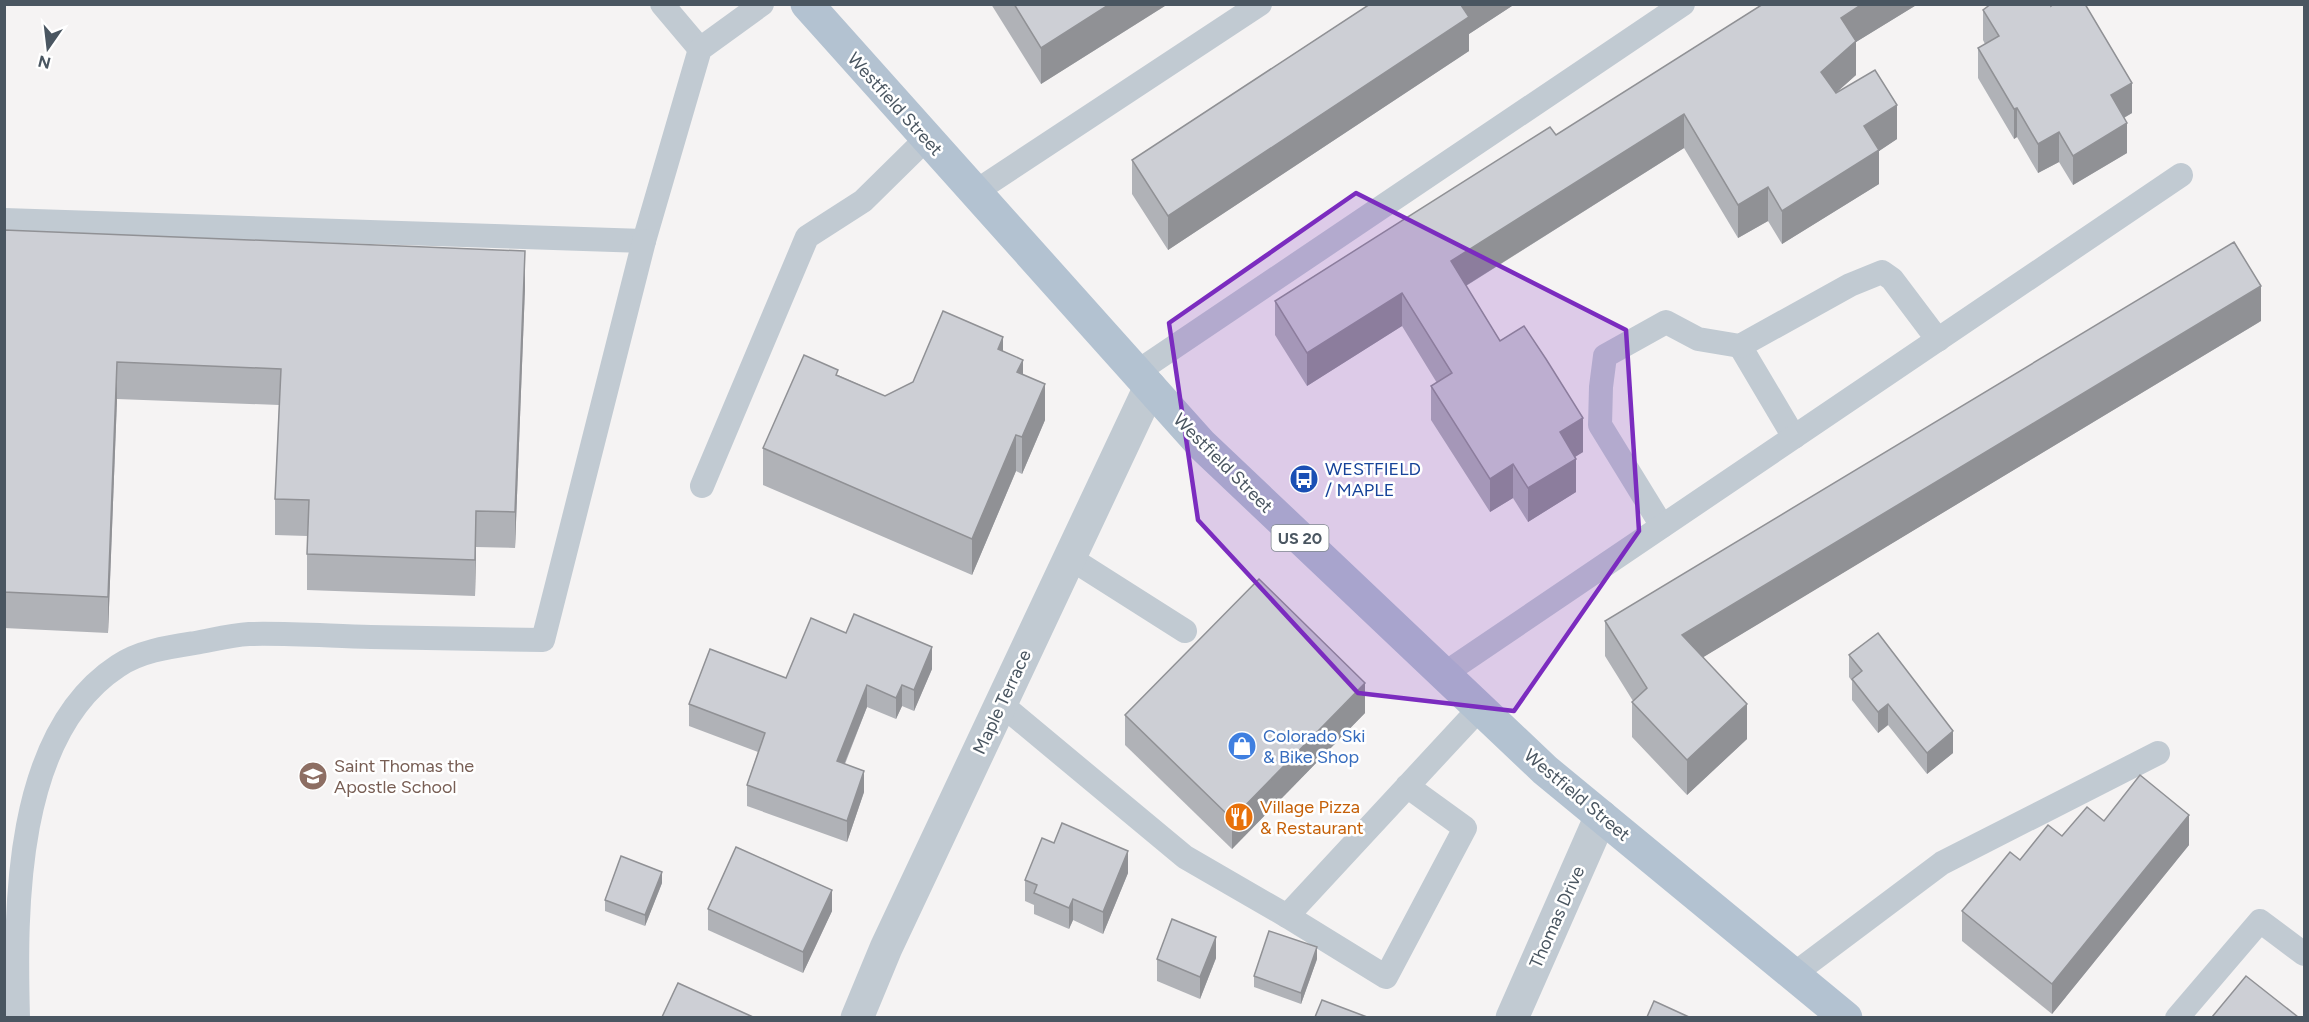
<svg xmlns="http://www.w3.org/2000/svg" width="2309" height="1022" viewBox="0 0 2309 1022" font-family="Figtree,sans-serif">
  <rect width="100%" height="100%" fill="#f5f3f3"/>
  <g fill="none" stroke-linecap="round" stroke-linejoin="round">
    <g stroke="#c1cad2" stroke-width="24">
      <polyline points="662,4 700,49"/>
      <polyline points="975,192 1260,4"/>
      <polyline points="4,220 644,241 700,49 762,4"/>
      <polyline points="1740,346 1794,437"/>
      <polyline points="1137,372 1683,4"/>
      <polyline points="702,486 807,237 863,201 926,139"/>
      <polyline points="1662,526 1600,425 1601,387 1605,356 1666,322 1698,339 1740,346 1850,285 1882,272 1892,279 1938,340"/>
      <polyline points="1070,558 1185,631"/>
      <polyline points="1444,674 2181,175"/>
      <polyline points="1001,704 1185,857 1287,916"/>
      <polyline points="1407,786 1465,828 1386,977 1287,916 1480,708"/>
      <polyline points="1794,974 1942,863 2158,753"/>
      <path d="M18 1018C15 908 14 734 118 666 140 651 169 647 195 643 212 640 231 635 249 634 289 633 330 636 371 637 428 638 485 639 543 640L644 241"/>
      <polyline points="2177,1018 2260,921 2304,954"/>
    </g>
    <g stroke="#c1cad2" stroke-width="33">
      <polyline points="857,1018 886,948 1150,387"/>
      <polyline points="1512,1018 1601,816"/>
    </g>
    <polyline stroke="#b3c2d1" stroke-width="33" points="807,4 1201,444 1545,770 1846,1018"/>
  </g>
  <g fill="#b0b2b7">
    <polygon points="991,4 1168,4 1041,84"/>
    <polygon points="1370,4 1515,4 1469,34 1469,51 1168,250 1132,194 1132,160"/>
    <polygon points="1763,4 1918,4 1856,42 1856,75 1836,93 1897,139 1879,151 1879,184 1782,244 1768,221 1738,238 1684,148 1466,286 1500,341 1583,452 1575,457 1576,492 1528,522 1513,498 1490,512 1431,420 1431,386 1437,383 1402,326 1307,386 1275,335 1275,301 1556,135"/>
    <polygon points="1983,10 2132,113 2124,118 2127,153 2073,185 2059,162 2038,173 2017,137 2014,139 1978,78 1978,48 1985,44 1983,40"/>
    <polygon points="4,230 525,287 515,548 476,547 475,596 307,590 307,536 275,535 275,499 279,405 117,399 108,633 4,628"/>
    <polygon points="2261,321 1703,657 1747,739 1687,795 1632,737 1632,702 1633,701 1605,656 1605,621"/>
    <polygon points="1003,351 1023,374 1045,420 1022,474 1016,471 972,575 763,485 763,448 838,375 885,396"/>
    <polygon points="1849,655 1953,753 1927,774 1888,725 1878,733 1852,700 1852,681 1849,677"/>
    <polygon points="932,669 914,711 902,706 896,719 867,707 845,764 864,792 847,842 747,806 747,785 758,752 689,726 689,704 786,678"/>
    <polygon points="1365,713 1232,849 1125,745 1125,715"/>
    <polygon points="2104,821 2189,845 2052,1014 1962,941 1962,911 2020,860 2062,836"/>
    <polygon points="1054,843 1128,873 1103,934 1073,920 1069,929 1034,914 1034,905 1025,901 1025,880"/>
    <polygon points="662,883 645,926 605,911 605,900"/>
    <polygon points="708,909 832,911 803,973 708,930"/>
    <polygon points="1216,958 1200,999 1157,981 1157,959"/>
    <polygon points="1317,959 1301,1004 1254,987 1254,976"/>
  </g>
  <g fill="#909195">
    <polygon points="1110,4 1168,4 1041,84 1041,48"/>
    <polygon points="1462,4 1515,4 1469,34 1469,51 1168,250 1168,216"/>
    <polygon points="1862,4 1918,4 1856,42 1856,75 1821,106 1821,72 1841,18"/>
    <polygon points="2132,83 2132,113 2111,125 2111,95"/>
    <polygon points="1897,105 1897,139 1879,151 1879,184 1782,244 1782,211 1864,126"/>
    <polygon points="2017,108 2017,137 2014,139 2014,109"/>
    <polygon points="1684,114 1684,148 1451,295 1451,261"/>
    <polygon points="2127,123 2127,153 2073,185 2073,156"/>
    <polygon points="2059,132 2059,162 2038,173 2038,144"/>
    <polygon points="1768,187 1768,221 1738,238 1738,205"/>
    <polygon points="525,251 525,287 515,548 515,512"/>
    <polygon points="2261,286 2261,321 1682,670 1682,635"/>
    <polygon points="1402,293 1402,326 1307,386 1307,353"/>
    <polygon points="1003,337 1003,373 998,349"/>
    <polygon points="1023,360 1023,397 1017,372"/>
    <polygon points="117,362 117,399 108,633 108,597"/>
    <polygon points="1045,384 1045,420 1022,474 1022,437"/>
    <polygon points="1583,418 1583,452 1560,466 1560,432"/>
    <polygon points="1016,435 1016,471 972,575 972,539"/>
    <polygon points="1576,459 1576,492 1528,522 1528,488"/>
    <polygon points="1513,464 1513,498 1490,512 1490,479"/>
    <polygon points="476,511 476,547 475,596 475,560"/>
    <polygon points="932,647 932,669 914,711 914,690"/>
    <polygon points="1365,683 1365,713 1232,849 1232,819"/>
    <polygon points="867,685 867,707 837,782 837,761"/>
    <polygon points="902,685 902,706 896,719 896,698"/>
    <polygon points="1747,704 1747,739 1687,795 1687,760"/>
    <polygon points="1888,704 1888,725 1878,733 1878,712"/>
    <polygon points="1953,731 1953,753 1927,774 1927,753"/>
    <polygon points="864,771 864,792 847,842 847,821"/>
    <polygon points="2189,815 2189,845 2052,1014 2052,984"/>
    <polygon points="1128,851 1128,873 1103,934 1103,912"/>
    <polygon points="662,872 662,883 645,926 645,915"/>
    <polygon points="832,890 832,911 803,973 803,952"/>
    <polygon points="1073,899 1073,920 1069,929 1069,908"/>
    <polygon points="1216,937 1216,958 1200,999 1200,977"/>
    <polygon points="1317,947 1317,959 1301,1004 1301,993"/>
  </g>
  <g fill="#cdcfd5" stroke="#909195" stroke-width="1.5">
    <polygon points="1014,4 1110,4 1041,48"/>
    <polygon points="1370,4 1462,4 1461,5 1469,17 1168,216 1132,160"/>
    <polygon points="1763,4 1862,4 1841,18 1856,41 1821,72 1836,93 1875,70 1897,105 1864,126 1879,150 1782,211 1768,187 1738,205 1684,114 1451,261 1500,341 1524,326 1546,359 1583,418 1560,432 1576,459 1528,488 1513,464 1490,479 1431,386 1452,373 1402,293 1307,353 1275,301 1550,127 1556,135"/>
    <polygon points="1991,4 2051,4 2051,6 2054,4 2085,4 2132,83 2111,95 2127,123 2073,156 2059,132 2038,144 2017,108 2014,109 1978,48 1999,36 1983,10"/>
    <polygon points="4,230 525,251 515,512 476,511 475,560 307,554 309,500 275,499 281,369 117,362 108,597 4,592"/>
    <polygon points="2234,242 2261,286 1682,635 1747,704 1687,760 1632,702 1647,688 1605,621"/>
    <polygon points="943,311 1003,337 998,349 1023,360 1017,372 1045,384 1022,437 1016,435 972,539 763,448 804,355 838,370 836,375 885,396 913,382"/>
    <polygon points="1259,579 1365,683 1232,819 1125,715"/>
    <polygon points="854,614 932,647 914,690 902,685 896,698 867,685 837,761 864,771 847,821 747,785 765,733 689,704 710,649 786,678 811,618 846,633"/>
    <polygon points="1878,633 1953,731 1927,753 1888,704 1878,712 1852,679 1862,671 1849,655"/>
    <polygon points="2140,775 2189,815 2052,984 1962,911 2010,852 2020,860 2048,825 2062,836 2087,807 2104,821"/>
    <polygon points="1062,823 1128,851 1103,912 1073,899 1069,908 1034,893 1037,885 1025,880 1042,838 1054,843"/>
    <polygon points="736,847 832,890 803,952 708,909"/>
    <polygon points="621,856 662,872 645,915 605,900"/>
    <polygon points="1172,919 1216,937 1200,977 1157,959"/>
    <polygon points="1269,931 1317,947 1301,993 1254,976"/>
    <polygon points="2246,976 2298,1017 2212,1017"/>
    <polygon points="678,983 753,1017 662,1017"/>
    <polygon points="1322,1000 1367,1017 1315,1017"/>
    <polygon points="1654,1001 1689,1017 1647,1017"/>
  </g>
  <path fill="#7b2cbf" fill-opacity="0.2" stroke="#7b2cbf" stroke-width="4.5" stroke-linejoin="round" d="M1356 193 1626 330 1639 531 1514 711 1358 693 1198 520 1169 323Z"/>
  <defs>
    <g id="bus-disc" transform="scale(1.5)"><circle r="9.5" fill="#1a4fb4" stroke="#fff"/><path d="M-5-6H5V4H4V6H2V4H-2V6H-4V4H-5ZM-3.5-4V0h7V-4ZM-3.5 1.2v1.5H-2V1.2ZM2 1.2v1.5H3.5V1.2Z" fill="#fff"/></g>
    <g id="shop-disc" transform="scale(1.5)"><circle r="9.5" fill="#3f7fe0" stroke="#fff"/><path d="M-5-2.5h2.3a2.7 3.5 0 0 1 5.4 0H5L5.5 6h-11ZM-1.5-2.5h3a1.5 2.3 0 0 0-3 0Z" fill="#fff"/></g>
    <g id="school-disc" transform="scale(1.5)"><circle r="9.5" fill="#8d6e63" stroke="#fff"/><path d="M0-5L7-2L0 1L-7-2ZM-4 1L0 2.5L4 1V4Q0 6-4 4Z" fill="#fff"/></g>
    <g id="restaurant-disc" transform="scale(1.5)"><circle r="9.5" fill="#e8710a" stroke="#fff"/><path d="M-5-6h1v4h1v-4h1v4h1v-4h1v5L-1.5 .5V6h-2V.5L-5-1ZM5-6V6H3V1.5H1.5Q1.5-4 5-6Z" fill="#fff"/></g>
  </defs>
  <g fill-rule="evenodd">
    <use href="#bus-disc" x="1304" y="479"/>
    <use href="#shop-disc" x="1242" y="746"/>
    <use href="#school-disc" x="313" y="776"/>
    <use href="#restaurant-disc" x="1239" y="817"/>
  </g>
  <g text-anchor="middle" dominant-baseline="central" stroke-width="5" stroke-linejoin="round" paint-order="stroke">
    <rect fill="#fff" stroke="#808990" stroke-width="1.5" x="1271.5" y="525" width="57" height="26" rx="4.5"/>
    <g font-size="16" font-weight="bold" fill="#4a5661">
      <text x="1300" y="538">US 20</text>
    </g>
    <g font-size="18" fill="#4a5661" stroke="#fff">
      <text transform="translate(895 104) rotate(48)">Westfield Street</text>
      <text transform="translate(1223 463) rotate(45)">Westfield Street</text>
      <text transform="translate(1002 702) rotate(-65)">Maple Terrace</text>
      <text transform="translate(1577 795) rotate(40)">Westfield Street</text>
      <text transform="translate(1557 917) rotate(-66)">Thomas Drive</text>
    </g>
    <g font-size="18" fill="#164399" stroke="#fff" text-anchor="start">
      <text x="1325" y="469">WESTFIELD<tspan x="1325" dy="21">/ MAPLE</tspan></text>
    </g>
    <g font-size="18" fill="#366cbe" stroke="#fff" text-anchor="start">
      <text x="1263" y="736">Colorado Ski<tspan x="1263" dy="21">&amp; Bike Shop</tspan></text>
    </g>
    <g font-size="18" fill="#785e54" stroke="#fff" text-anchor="start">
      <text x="334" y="766">Saint Thomas the<tspan x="334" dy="21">Apostle School</tspan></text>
    </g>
    <g font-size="18" fill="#c56008" stroke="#fff" text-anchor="start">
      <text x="1260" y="807">Village Pizza<tspan x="1260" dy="21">&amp; Restaurant</tspan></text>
    </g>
  </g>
  <rect width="2309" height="1022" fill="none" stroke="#4a5661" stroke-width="12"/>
  <g transform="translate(48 48) rotate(194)" stroke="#ffffff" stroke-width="4.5" paint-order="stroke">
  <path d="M0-4.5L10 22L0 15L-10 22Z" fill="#4a5661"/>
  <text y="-9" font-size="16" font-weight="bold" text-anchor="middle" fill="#4a5661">N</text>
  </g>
</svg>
